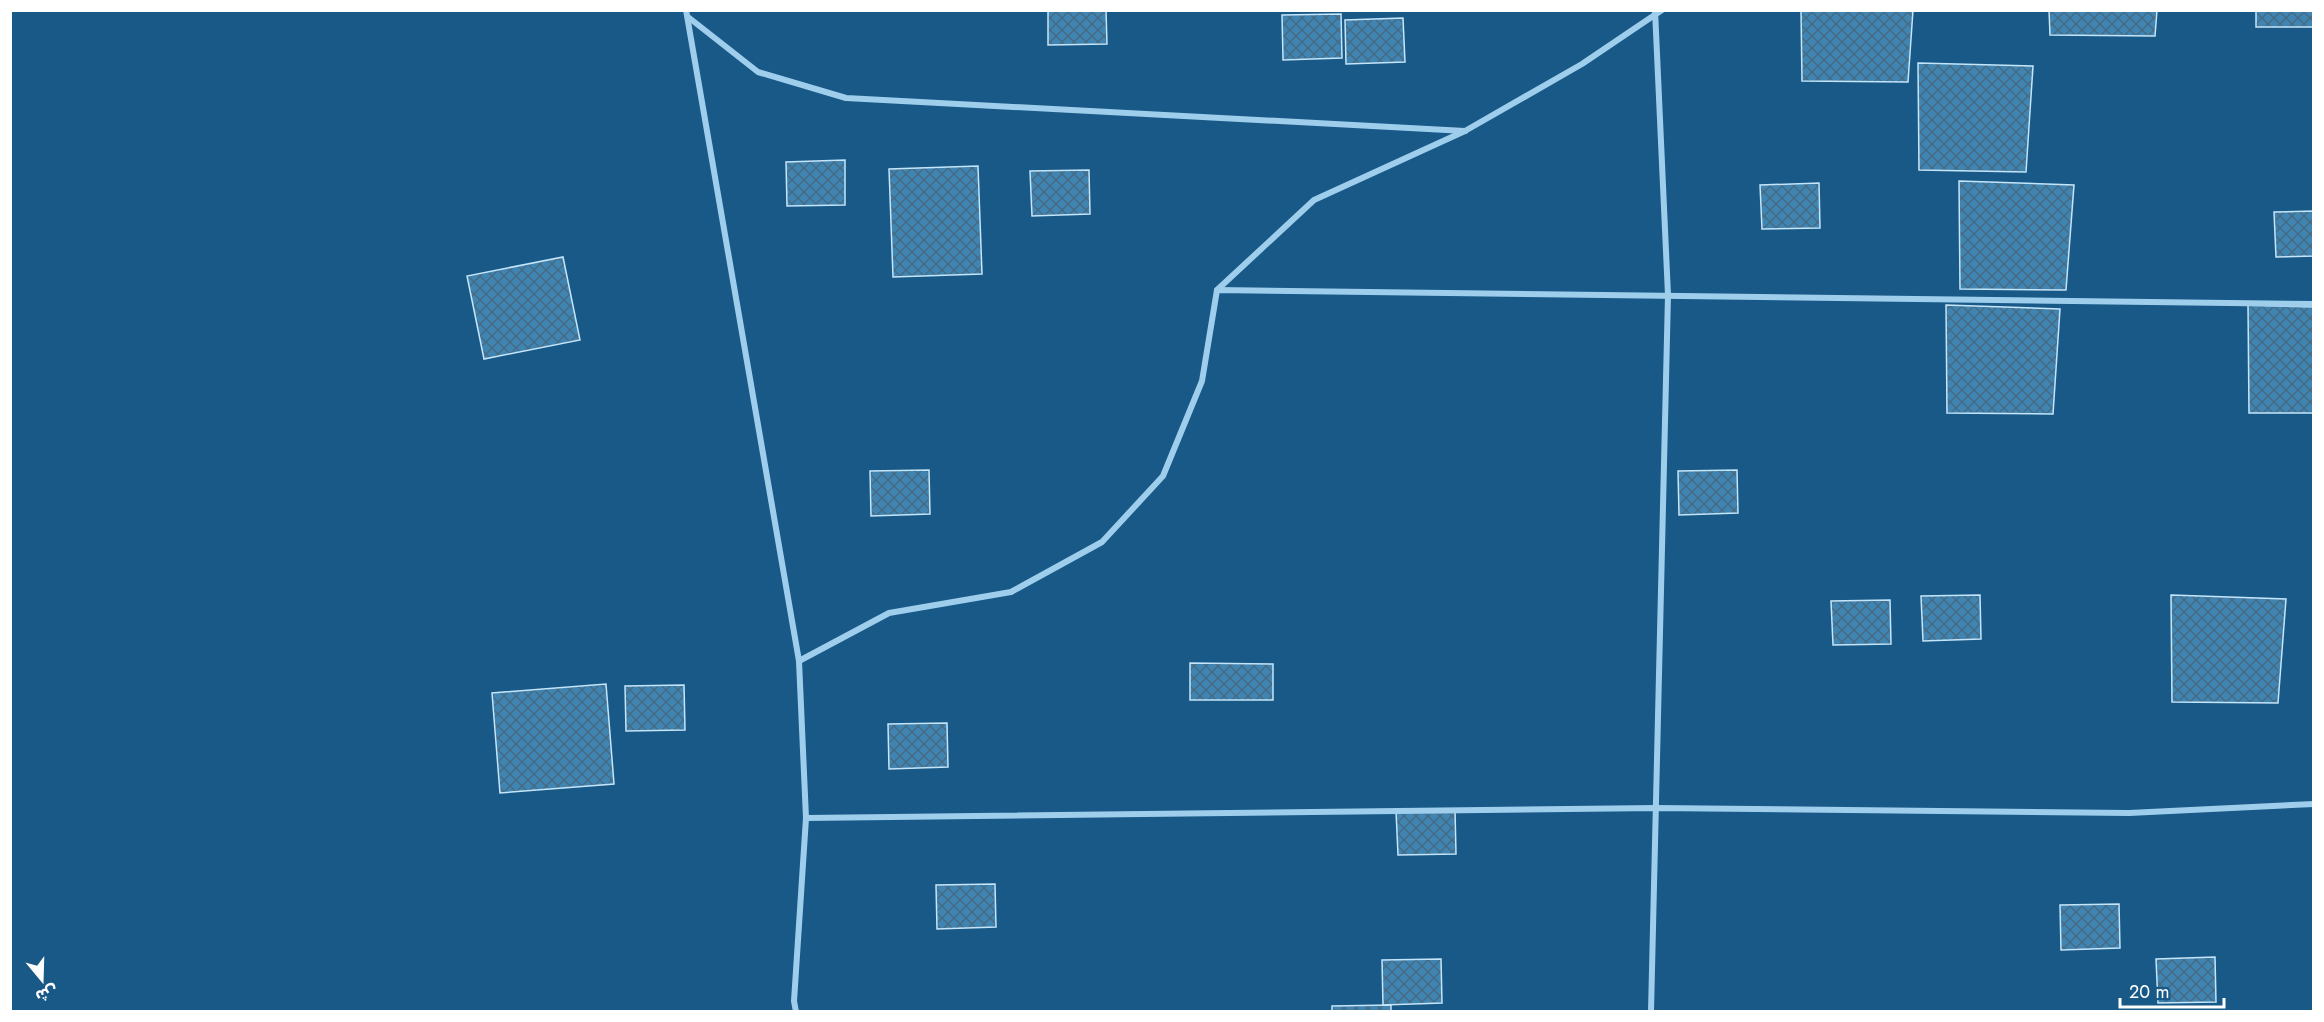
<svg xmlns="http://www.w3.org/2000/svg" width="2324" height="1022" viewBox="0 0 2324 1022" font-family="Jost,'Noto Sans Arabic',sans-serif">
  <defs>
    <pattern id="building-cross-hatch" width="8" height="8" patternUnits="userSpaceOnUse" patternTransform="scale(1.5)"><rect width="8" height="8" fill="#4084b1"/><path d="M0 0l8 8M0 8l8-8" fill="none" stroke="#456b84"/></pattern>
  </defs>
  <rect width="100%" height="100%" fill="#185987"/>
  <g fill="url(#building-cross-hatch)" stroke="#c5e5fa" stroke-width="1.5">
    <polygon points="1048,10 1106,10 1107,44 1048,45"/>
    <polygon points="1801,10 1913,10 1908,82 1802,81"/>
    <polygon points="2049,10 2157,10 2155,36 2050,35"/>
    <rect x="2256" y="10" width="58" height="17"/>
    <polygon points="1341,14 1342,58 1283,60 1282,15"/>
    <polygon points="1403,18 1405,62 1346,64 1345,20"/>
    <polygon points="1918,63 2033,66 2026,172 1919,170"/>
    <polygon points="845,160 845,205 787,206 786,162"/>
    <polygon points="978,166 982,274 893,277 889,169"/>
    <polygon points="1089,170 1090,214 1032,216 1030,171"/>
    <polygon points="1959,181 2074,185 2066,290 1960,289"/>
    <polygon points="1819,183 1820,228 1762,229 1760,185"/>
    <polygon points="2314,211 2314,256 2276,257 2274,212"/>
    <polygon points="563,257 580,340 484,359 467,276"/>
    <polygon points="1946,305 2060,309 2053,414 1947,413"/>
    <polygon points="2248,305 2314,307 2314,413 2249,413"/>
    <polygon points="929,470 930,514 871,516 870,471"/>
    <polygon points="1737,470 1738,513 1679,515 1678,471"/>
    <polygon points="1980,595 1981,639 1923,641 1921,596"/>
    <polygon points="2171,595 2286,599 2278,703 2172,702"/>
    <polygon points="1890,600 1891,644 1833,645 1831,601"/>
    <polygon points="1190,663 1273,664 1273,700 1190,700"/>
    <polygon points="606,684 614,784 500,793 492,693"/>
    <polygon points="684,685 685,730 626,731 625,686"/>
    <polygon points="947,723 948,767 889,769 888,724"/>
    <polygon points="1455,809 1456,854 1398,855 1396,811"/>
    <polygon points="995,884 996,927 937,929 936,885"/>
    <polygon points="2119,904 2120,948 2061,950 2060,905"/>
    <polygon points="2215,957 2216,1002 2158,1003 2156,959"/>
    <polygon points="1441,959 1442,1003 1383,1005 1382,960"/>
    <polygon points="1391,1005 1391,1012 1332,1012 1332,1006"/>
  </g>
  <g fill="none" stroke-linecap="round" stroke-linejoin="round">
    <g stroke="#9fceed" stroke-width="6">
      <polyline points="686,10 799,661 806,818 794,1001 796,1012"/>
      <polyline points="688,17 758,72 846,98 1465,131"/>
      <polyline points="1217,290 1314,200 1465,131 1582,64 1662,10"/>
      <polyline points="799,661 889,613 1011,592 1102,542 1163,476 1202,381 1217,290 2314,304"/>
      <polyline points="806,818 1656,808 2129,813 2314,804"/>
      <polyline points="1651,1012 1668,295 1655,10"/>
    </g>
  </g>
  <rect width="2324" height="1022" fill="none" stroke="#ffffff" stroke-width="24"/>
  <g transform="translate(42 980) rotate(161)" stroke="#185987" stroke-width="4.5" paint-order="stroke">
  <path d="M0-4.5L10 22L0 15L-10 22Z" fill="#ffffff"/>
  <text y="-9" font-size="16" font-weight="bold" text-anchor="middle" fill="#ffffff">ش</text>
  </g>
  <path d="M2120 998v9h104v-9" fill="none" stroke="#ffffff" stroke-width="3"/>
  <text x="2129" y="998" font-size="18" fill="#ffffff" stroke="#185987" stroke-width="4.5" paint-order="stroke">20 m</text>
</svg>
